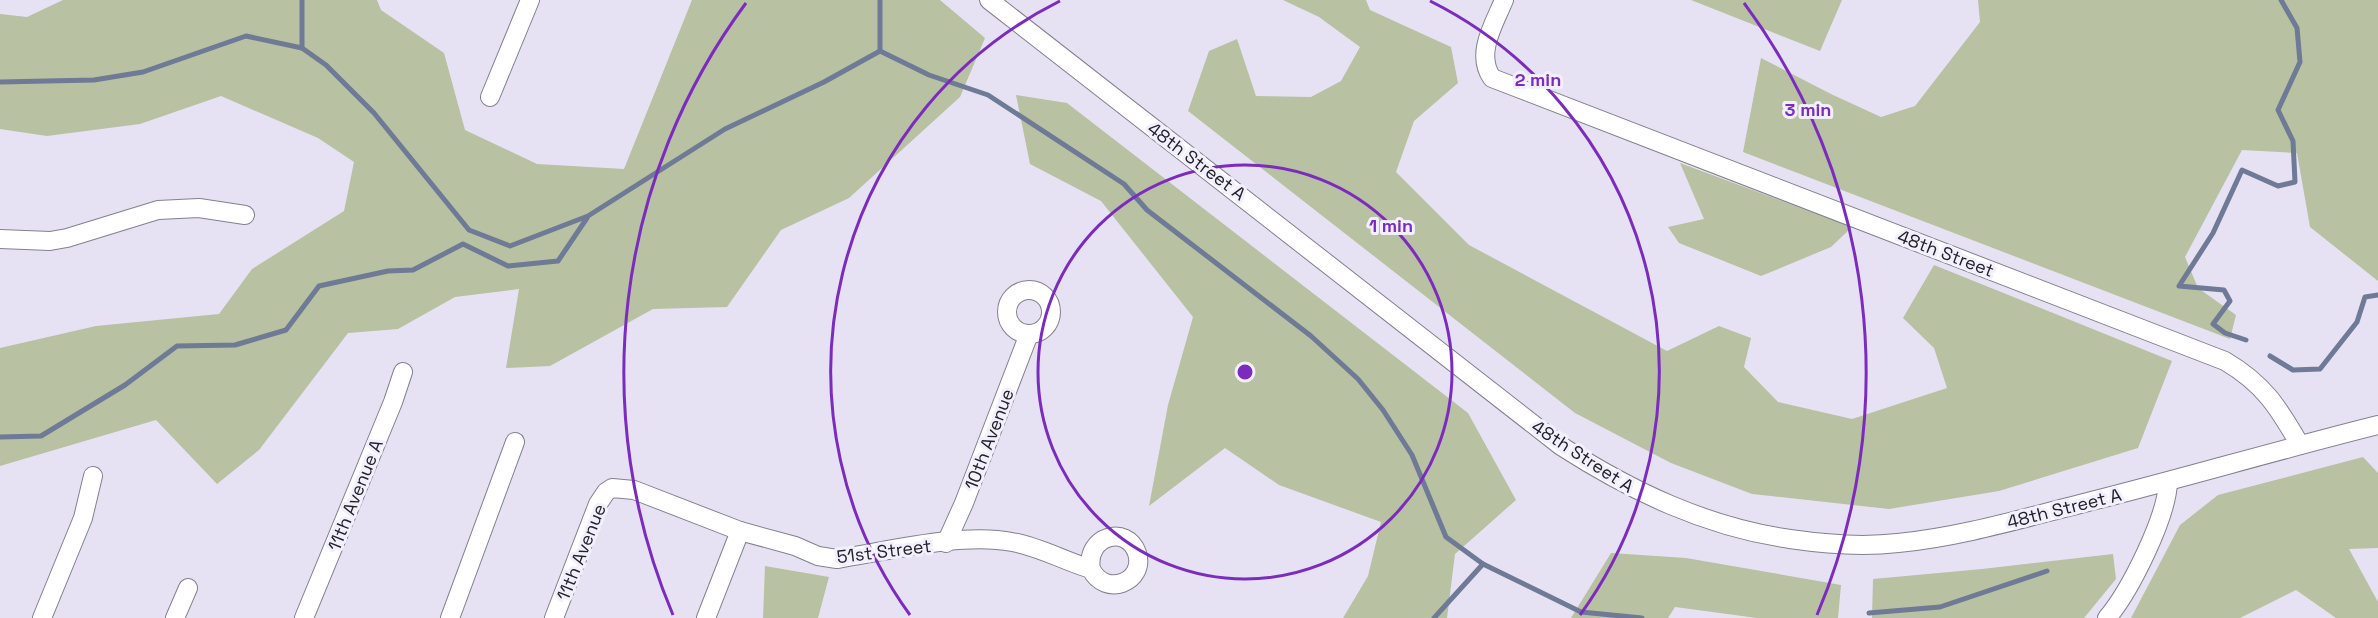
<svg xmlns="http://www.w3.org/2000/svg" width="2378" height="618" viewBox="0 0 2378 618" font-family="'Space Grotesk',sans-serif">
  <rect width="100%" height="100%" fill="#e6e2f4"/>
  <g fill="#b8c1a1">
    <polygon points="63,0 377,0 381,10 444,53 465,130 537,164 624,169 692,0 940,0 985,38 960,97 849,198 781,230 727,307 653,309 550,366 506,368 519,289 455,297 398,329 348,333 259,450 217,484 156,420 0,466 0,348 96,326 219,314 252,269 344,211 354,162 318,138 221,96 140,124 47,136 0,129 0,14 27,17"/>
    <polygon points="1283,0 1366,0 1370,10 1451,47 1458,83 1414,121 1396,172 1469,245 1667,351 1719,326 1751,338 1744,367 1778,402 1852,419 1947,388 1934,348 1903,318 1934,265 2172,361 2138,448 1999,491 1889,509 1752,494 1671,463 1575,413 1188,111 1209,51 1237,39 1256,96 1311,97 1341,81 1360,47 1319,17"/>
    <polygon points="1691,0 1842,0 1820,51"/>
    <polygon points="1978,0 2378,0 2378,281 2310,227 2297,153 2242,150 2185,257 2198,288 2236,315 2230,339 1743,152 1761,58 1833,95 1881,117 1915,106 1980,22"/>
    <polygon points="1016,95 1067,103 1468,413 1516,500 1455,554 1447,618 1343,618 1368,576 1381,522 1279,485 1225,448 1149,506 1168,405 1193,317 1101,201 1030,164"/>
    <polygon points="1680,163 1852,227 1831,247 1761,276 1679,243 1668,227 1704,219"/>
    <polygon points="2363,457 2378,473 2378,548 2349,549 2378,602 2378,618 2336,618 2296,590 2240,618 2131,618 2180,525 2218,495"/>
    <polygon points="1611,553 1686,558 1841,585 1838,618 1757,618 1675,607 1668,618 1571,618"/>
    <polygon points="2113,554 2116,579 2084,618 1872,618 1873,579 1982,569"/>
    <polygon points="765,566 829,577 818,618 763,618"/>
  </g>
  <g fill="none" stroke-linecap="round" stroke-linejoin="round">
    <g stroke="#6e7a96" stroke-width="5">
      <polyline points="880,0 880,51"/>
      <polyline points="302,48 302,0"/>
      <polyline points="0,82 94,80 143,72 246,36 302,48 326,65 374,113 469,230 510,246 588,216 725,129 824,82 880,51 929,75 988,95 1124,184 1147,210 1311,336 1358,379 1383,410 1412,455 1446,537 1483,564 1581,612 1642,618"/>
      <polyline points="2246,340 2225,333 2213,324 2230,301 2224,290 2179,286 2213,233 2242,170 2278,186 2295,182 2293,141 2278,110 2300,62 2297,28 2281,0"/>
      <polyline points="2270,356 2293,370 2320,369 2357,322 2365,297 2378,295"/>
      <polyline points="0,437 41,436 125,385 177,346 235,345 286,330 319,286 388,271 413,270 463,244 508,266 558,261 587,218"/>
      <polyline points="1869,613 1940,607 2047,571"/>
      <polyline points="1434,618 1483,564"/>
    </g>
    <g stroke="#83808f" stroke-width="20">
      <g id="minor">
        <path d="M989 0 1561 446C1631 491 1706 527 1790 539 1824 544 1863 547 1898 543 1960 537 2020 519 2080 504 2180 479 2278 450 2378 425"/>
        <path d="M1504 0C1494 24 1475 54 1492 78L2225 361C2264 384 2278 407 2300 445"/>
        <polyline points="490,97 530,0"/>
        <polyline points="0,239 50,241 67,238 158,210 199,208 245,215"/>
        <circle cx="1029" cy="312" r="22"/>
        <polyline points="946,543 964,503 1029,334"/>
        <polyline points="42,618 83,518 93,476"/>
        <polyline points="175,618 188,588"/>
        <polyline points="304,618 393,402 403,372"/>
        <polyline points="450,618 515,442"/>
        <path d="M554 618 598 504 606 492 612 488 634 490 740 531 795 546 818 556 837 559C888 551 963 532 1012 542 1040 547 1064 561 1091 569 1105 598 1146 582 1137 553 1127 524 1085 536 1091 569"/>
        <polyline points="706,618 740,531"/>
        <path d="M2107 618C2130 591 2167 517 2168 482"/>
      </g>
    </g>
    <use href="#minor" stroke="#fff" stroke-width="18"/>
  </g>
  <g fill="none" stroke="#7b2cbf" stroke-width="3">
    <circle cx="1245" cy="372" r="207"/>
    <path d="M910 615A414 414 0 0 1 1060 1M1430 1A414 414 0 0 1 1580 615"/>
    <path d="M673 615A621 621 0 0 1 746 3M1744 3A621 621 0 0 1 1817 615"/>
  </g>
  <g text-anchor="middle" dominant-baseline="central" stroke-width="6" stroke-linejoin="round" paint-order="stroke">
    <g font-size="18" fill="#232128" stroke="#f3f0fe">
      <text transform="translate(1197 161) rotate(37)">48th Street A</text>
      <text transform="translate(1946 253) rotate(21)">48th Street</text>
      <text transform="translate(989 439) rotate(-69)">10th Avenue</text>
      <text transform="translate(1583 456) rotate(33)">48th Street A</text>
      <text transform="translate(355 495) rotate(-68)">11th Avenue A</text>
      <text transform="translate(2064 508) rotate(-14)">48th Street A</text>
      <text transform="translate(884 551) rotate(-7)">51st Street</text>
      <text transform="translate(581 552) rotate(-68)">11th Avenue</text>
    </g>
  </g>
  <circle cx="1245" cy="372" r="9" fill="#7b2cbf" stroke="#f3f0fe" stroke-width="3"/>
  <g font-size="18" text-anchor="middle" font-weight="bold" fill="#7b2cbf" stroke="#f3f0fe" stroke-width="6" stroke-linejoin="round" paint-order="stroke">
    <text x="1538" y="86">2 min</text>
    <text x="1808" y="116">3 min</text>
    <text x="1391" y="232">1 min</text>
  </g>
</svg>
